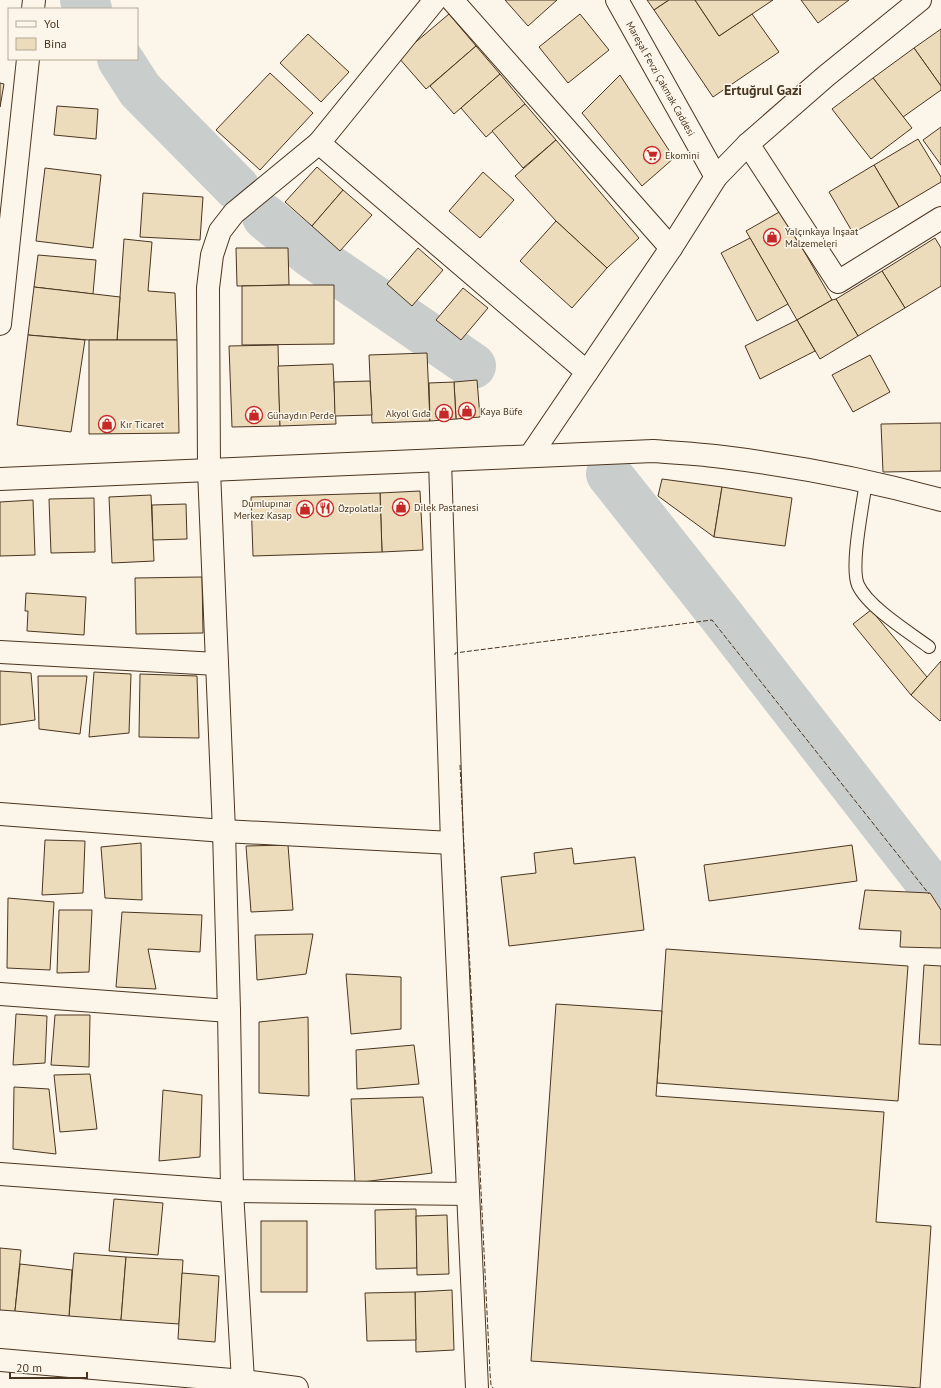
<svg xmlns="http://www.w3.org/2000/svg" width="941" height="1388" viewBox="0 0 941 1388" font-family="'PT Sans',sans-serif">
  <rect width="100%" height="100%" fill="#fbf6e9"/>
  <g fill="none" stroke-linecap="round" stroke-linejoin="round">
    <g stroke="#c9cecd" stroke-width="46">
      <polyline points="83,0 89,9"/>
      <polyline points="120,59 140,90 237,188"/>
      <polyline points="265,217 310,254 473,366"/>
      <polyline points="609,474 720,614 941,899"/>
    </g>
  </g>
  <g fill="#ecdcbc" stroke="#4a3520">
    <polygon points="505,0 557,0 528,26"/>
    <polygon points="647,0 669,0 654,10"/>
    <polygon points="669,0 695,0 719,36 752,14 779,52 713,97 654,10"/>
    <polygon points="695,0 773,0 719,36"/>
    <polygon points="801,0 849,0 818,23"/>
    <polygon points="449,14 476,46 426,89 398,57"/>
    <polygon points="580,14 609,50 568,83 539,47"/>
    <polygon points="941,29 941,86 914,48"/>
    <polygon points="308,34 349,72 321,102 280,63"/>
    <polygon points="476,46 500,74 454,114 430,86"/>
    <polygon points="914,48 941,86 941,90 903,117 873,78"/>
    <polygon points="270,73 313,113 260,170 216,130"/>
    <polygon points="500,74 525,104 486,137 461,108"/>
    <polygon points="620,75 674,158 642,186 582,113"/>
    <polygon points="873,78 912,128 871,159 832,109"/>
    <polygon points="0,83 4,84 0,107"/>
    <polygon points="525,104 556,140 523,168 492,131"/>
    <polygon points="57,106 98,109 96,139 54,135"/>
    <polygon points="941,127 941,165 923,140"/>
    <polygon points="918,139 941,177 941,182 899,207 874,165"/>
    <polygon points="556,140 639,238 607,268 556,221 515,176"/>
    <polygon points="874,165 899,207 853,233 829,192"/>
    <polygon points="317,167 343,190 312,226 285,202"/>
    <polygon points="45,168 101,175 93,248 36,241"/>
    <polygon points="483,172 514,200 480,238 449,211"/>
    <polygon points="343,190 372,215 340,251 312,226"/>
    <polygon points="143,193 203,197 200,240 140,237"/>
    <polygon points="781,211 832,300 797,320 746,231"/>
    <polygon points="556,221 607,268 572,308 520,261"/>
    <polygon points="750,238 788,304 757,321 721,253"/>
    <polygon points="935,238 941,248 941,286 905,308 882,271"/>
    <polygon points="124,239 152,242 148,291 175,293 177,340 117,340"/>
    <polygon points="236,248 288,248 289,285 237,286"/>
    <polygon points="418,248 443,270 412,306 387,284"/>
    <polygon points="38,255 96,260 93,294 34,287"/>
    <polygon points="882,271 905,308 858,336 836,299"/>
    <polygon points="289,285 334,285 334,344 242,345 242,286"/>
    <polygon points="34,287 120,297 117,340 89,340 28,335"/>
    <polygon points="463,288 488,308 461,340 436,320"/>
    <polygon points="836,299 858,336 820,359 797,320 832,300"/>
    <polygon points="797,320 815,351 760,379 745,346"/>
    <polygon points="28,335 85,340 71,432 17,425"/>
    <polygon points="89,340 177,340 179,433 89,434"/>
    <polygon points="278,345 280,426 232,427 229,346"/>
    <polygon points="427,353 430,421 372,423 369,355"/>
    <polygon points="870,355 890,392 853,412 832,375"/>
    <polygon points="333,364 336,424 280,426 278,366"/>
    <polygon points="477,380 480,417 456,419 454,382"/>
    <polygon points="370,381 372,415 335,416 334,382"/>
    <polygon points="454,382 456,419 430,421 429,383"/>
    <polygon points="941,423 941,471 883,472 881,424"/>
    <polygon points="662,479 722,487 714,537 658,496"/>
    <polygon points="722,487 792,498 785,546 714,537"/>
    <polygon points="420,491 423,550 382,552 380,493"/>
    <polygon points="380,493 382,552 253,556 251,497"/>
    <polygon points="151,495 154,561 112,563 109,497"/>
    <polygon points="94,498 95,552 51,553 49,499"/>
    <polygon points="33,500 35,555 0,556 0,502"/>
    <polygon points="186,504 187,539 153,540 152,505"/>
    <polygon points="202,577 203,633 136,634 135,578"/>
    <polygon points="26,593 86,597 84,635 27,631 28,611 25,611"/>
    <polygon points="871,610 927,677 911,695 853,624"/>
    <polygon points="941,661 941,720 940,721 911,695"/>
    <polygon points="0,671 31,673 35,720 0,725"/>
    <polygon points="94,672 131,674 129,733 89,737"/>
    <polygon points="140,674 197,676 199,738 139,737"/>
    <polygon points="38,676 87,676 80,734 39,729"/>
    <polygon points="45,840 85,841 83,893 42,895"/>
    <polygon points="141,843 142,900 105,898 101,847"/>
    <polygon points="288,845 293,910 251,912 246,846"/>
    <polygon points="852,845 857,881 709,901 704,865"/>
    <polygon points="572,848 574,864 635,857 644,930 509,946 501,877 536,873 534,853"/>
    <polygon points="865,890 930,893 941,910 941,948 900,947 901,931 859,929"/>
    <polygon points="8,898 54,902 50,970 7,968"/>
    <polygon points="59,910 92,910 89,972 57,973"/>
    <polygon points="122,912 202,915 200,952 148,949 156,989 116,987"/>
    <polygon points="313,934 306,974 257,980 255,935"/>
    <polygon points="666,949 908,966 898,1101 657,1083"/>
    <polygon points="924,965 941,966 941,1045 919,1044"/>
    <polygon points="346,974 401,977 401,1029 351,1034"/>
    <polygon points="556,1004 662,1011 656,1096 884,1112 876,1222 931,1226 920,1388 531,1361"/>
    <polygon points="16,1014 47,1016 45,1063 13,1065"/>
    <polygon points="55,1015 90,1015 89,1067 51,1065"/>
    <polygon points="308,1017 309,1096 259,1093 259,1022"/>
    <polygon points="414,1045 419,1084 357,1089 356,1050"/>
    <polygon points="90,1074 97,1129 60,1132 54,1075"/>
    <polygon points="14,1087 49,1089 56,1154 13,1149"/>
    <polygon points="163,1090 202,1095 200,1157 159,1161"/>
    <polygon points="423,1097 432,1173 355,1183 351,1099"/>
    <polygon points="114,1199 163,1203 158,1255 109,1251"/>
    <polygon points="416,1209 417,1268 376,1269 375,1210"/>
    <polygon points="447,1215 449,1274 417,1275 416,1216"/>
    <rect x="261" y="1221" width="46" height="71"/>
    <polygon points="0,1248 21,1250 15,1311 0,1310"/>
    <polygon points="74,1253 126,1257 121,1320 69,1316"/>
    <polygon points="126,1257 183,1260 179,1324 121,1320"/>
    <polygon points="20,1264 72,1270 69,1316 15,1311"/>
    <polygon points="182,1273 219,1276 215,1342 178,1339"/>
    <polygon points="452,1290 454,1350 416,1352 415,1292"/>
    <polygon points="415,1292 416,1340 367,1341 365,1293"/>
  </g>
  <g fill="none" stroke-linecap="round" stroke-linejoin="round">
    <g stroke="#4a3520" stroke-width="14">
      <path id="service" d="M866 481C863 505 850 566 858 585 868 607 910 633 929 647"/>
    </g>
    <g stroke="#4a3520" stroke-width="24">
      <g id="minor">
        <polyline points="452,0 671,248"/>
        <polyline points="33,9 34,0"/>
        <polyline points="319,143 587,372"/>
        <polyline points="748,144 838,282 941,218"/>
        <polyline points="0,324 28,59"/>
        <polyline points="440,460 452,843 477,1388"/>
        <polyline points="0,652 217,664"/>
        <polyline points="0,814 224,831 452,843"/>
        <polyline points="0,994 229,1011"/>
        <polyline points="0,1174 232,1191 468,1194"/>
        <polyline points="0,1360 243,1381 297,1388"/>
        <polyline points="243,1381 232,1191 229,1011 224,831 209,470 208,288 212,255 220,231 234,213 319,143 435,0"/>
      </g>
    </g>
    <g stroke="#4a3520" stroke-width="24">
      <g id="tertiary">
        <path id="s1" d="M617 0 716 177"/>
        <polyline points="530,456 671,248 716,177 748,144 826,76 920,0"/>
      </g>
    </g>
    <g stroke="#4a3520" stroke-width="24">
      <path id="secondary" d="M0 479 653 451C676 453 700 454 723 457 796 466 870 480 941 500"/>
    </g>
    <use href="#service" stroke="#fbf6e9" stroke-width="12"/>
    <use href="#minor" stroke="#fbf6e9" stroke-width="22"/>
    <use href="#tertiary" stroke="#fbf6e9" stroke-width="22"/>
    <use href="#secondary" stroke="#fbf6e9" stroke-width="22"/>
    <g stroke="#4a3520" stroke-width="1" stroke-dasharray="5 2" stroke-linecap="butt">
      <polyline points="455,655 455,653 712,620 929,894"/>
      <polyline points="460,765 490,1373 491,1385 493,1388"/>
    </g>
  </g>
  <defs>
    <g id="supermarket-ring" transform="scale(0.9)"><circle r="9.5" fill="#fbf6e9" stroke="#c62828" stroke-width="1.5"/><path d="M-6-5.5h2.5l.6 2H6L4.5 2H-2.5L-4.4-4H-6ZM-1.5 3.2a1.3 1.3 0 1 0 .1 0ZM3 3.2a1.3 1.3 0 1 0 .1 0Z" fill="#c62828"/></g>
    <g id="shop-ring" transform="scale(0.9)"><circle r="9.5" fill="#fbf6e9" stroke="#c62828" stroke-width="1.5"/><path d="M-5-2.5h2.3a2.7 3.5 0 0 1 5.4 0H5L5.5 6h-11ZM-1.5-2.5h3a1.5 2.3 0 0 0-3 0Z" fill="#c62828"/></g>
    <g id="restaurant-ring" transform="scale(0.9)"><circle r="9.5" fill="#fbf6e9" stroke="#c62828" stroke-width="1.5"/><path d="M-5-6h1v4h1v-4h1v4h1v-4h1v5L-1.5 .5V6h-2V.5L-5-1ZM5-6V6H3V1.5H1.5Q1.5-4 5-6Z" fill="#c62828"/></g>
  </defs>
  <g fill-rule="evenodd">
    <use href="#supermarket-ring" x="652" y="155"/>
    <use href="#shop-ring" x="772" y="237"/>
    <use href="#shop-ring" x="467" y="411"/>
    <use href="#shop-ring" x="444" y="413"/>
    <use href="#shop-ring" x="254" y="415"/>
    <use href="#shop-ring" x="107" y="424"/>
    <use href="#shop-ring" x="401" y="507"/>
    <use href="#restaurant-ring" x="325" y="508"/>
    <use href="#shop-ring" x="305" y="509"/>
  </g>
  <g text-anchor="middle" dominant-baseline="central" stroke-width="3" stroke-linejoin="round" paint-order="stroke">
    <g font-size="10" fill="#4a3520" stroke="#fbf6e9">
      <text stroke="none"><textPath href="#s1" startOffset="90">Mareşal Fevzi Çakmak Caddesi</textPath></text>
    </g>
    <g font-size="10" fill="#4a3520" stroke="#fbf6e9" text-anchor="start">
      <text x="665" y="155">Ekomini</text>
      <text x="785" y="231">Yalçınkaya İnşaat<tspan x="785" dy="12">Malzemeleri</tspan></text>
      <text x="480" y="411">Kaya Büfe</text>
      <text x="431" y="413" text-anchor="end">Akyol Gıda</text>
      <text x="267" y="415">Günaydın Perde</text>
      <text x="120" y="424">Kır Ticaret</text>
      <text x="292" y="503" text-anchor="end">Dumlupınar<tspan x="292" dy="12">Merkez Kasap</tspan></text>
      <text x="414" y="507">Dilek Pastanesi</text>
      <text x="338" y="508">Özpolatlar</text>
    </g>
    <g font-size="14" font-weight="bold" fill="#4a3520" stroke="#fbf6e9">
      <text x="763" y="90">Ertuğrul Gazi</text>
    </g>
  </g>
  <rect x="8" y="8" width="130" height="52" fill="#fbf6e9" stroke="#b4a999"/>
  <rect x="16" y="21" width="20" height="6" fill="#fbf6e9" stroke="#b4a999"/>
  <text x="44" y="28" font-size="12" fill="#4a3520">Yol</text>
  <rect x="16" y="38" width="20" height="12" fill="#ecdcbc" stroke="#b4a999"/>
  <text x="44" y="48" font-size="12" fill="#4a3520">Bina</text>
  <path d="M10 1372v6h77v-6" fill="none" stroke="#4a3520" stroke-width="2"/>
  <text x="16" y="1372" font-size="12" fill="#4a3520" stroke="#fbf6e9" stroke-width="3" paint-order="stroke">20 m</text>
</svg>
